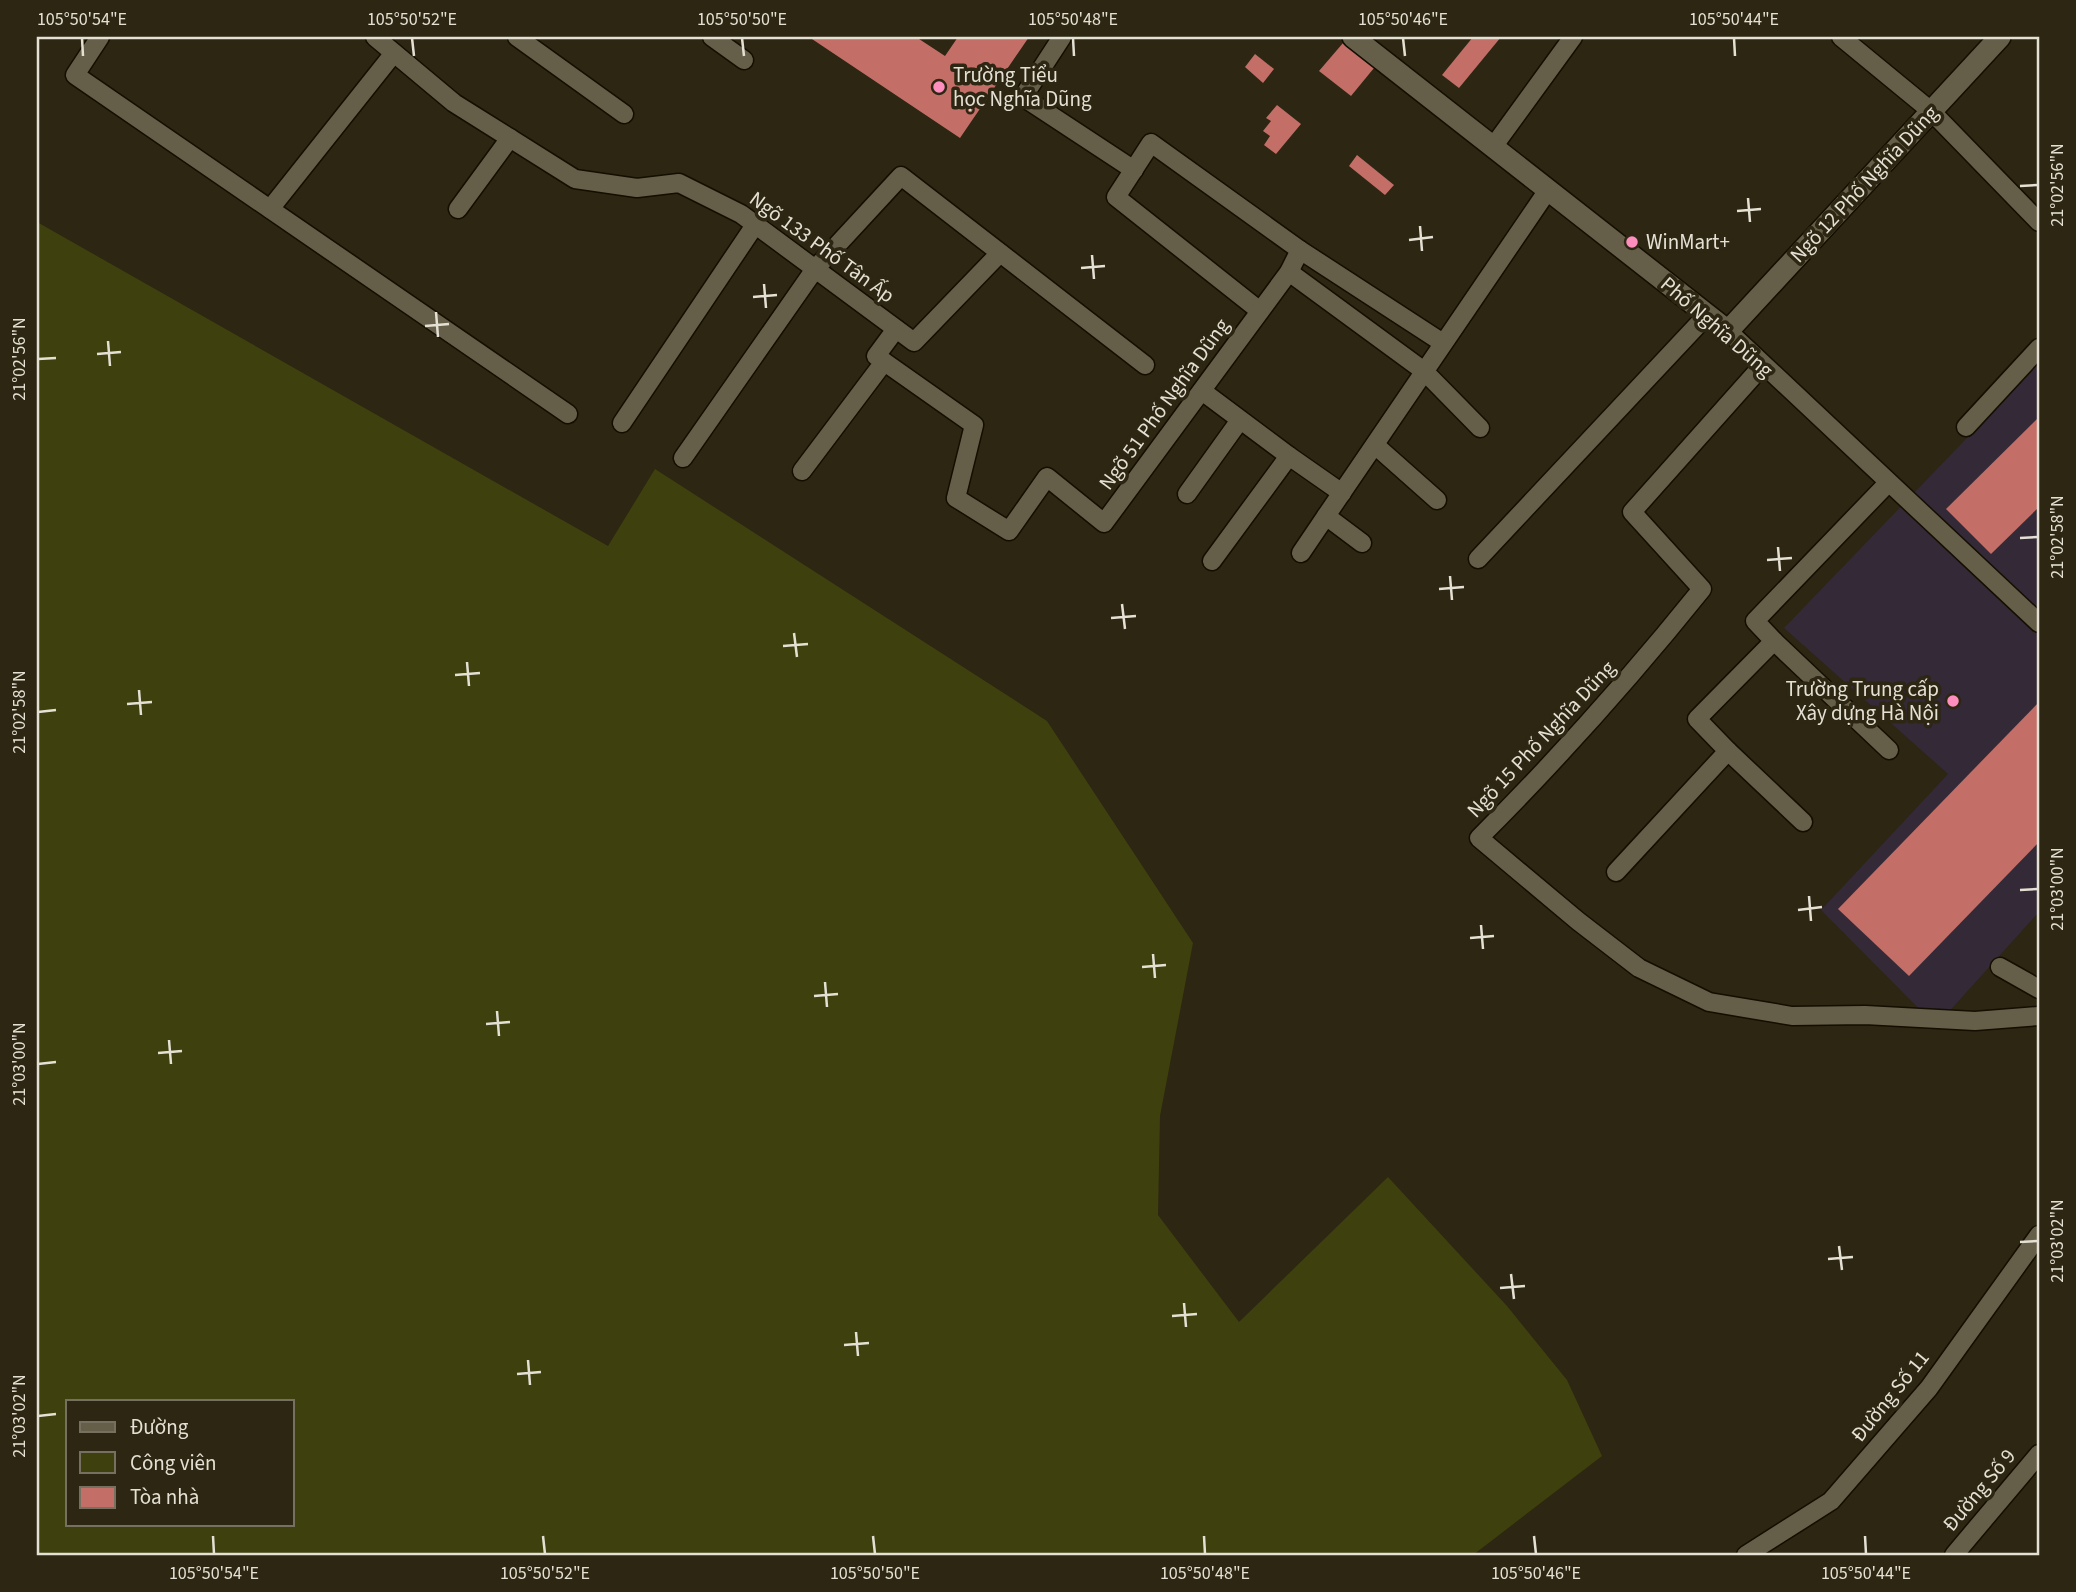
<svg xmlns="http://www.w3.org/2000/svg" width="2076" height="1592" viewBox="0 0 2076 1592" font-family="'Source Sans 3',sans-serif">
  <rect width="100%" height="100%" fill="#2c2612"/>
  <polygon fill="#342937" points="2039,363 2039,912 1936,1026 1821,910 1948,774 1784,628"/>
  <path fill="#3e400e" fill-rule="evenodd" d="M37 222 608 546 655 469 1047 721 1193 943 1160 1116 1158 1215 1239 1322 1388 1177 1507 1306 1567 1380 1602 1456 1473 1555H37ZM68 1401H292V1524H68Z"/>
  <g fill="#c36f68">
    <polygon points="809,37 916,37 945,56 958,37 1029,37 960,138"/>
    <polygon points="1473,37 1501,37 1459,88 1442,75"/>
    <polygon points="1343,43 1374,68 1351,96 1319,71"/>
    <polygon points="1255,54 1274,69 1263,83 1245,67"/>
    <polygon points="1277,105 1301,124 1276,154 1264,145 1270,136 1263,131 1271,121 1266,118"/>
    <polygon points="1357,155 1394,185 1385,195 1349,166"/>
    <polygon points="2039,417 2039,507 1991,554 1946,509"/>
    <polygon points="2039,702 2039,842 1909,976 1838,909"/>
  </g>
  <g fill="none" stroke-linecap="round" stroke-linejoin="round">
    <g stroke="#140e00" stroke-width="21">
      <g id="service">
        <polyline points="100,37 75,75 568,414"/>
        <polyline points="375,37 454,103 575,179 637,188 679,183 741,214 914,342 1000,253"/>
        <polyline points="517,37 624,114"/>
        <polyline points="712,37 744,60"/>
        <polyline points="1062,37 1023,97 1134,170"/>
        <polyline points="1841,37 1931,111 2039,222"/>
        <polyline points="1493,147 1573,37"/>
        <polyline points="270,209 394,53"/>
        <polyline points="458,209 510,138"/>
        <polyline points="1289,272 1424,371 1480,428"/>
        <polyline points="1260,311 1116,197 1151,143 1300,250"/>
        <polyline points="896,329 876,356 974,425 956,498 1009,531 1047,477 1104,523 1289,272 1300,250 1443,343"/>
        <polyline points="1728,331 2039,623"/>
        <path d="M1763 365 1632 512 1702 589C1632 676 1558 759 1479 838L1578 921 1639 968 1709 1002 1792 1016 1865 1015 1975 1021 2039 1016"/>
        <polyline points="1202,391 1289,456 1212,561"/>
        <polyline points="622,423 755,225"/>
        <polyline points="1966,427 2039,348"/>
        <polyline points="1375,445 1437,500"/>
        <polyline points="1289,456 1342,493"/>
        <polyline points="683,458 815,269 901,176 1145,365"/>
        <polyline points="802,471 884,362"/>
        <polyline points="1187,494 1240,420"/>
        <polyline points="1362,543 1326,516 1548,190"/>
        <polyline points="1301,553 1326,516"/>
        <polyline points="1478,559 1707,315"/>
        <polyline points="1774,641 1889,750"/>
        <polyline points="1728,751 1803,822"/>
        <polyline points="1616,872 1728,751 1697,719 1774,641 1755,621 1888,483"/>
        <polyline points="2000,967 2039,989"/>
        <polyline points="1746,1555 1831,1501 1929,1388 2039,1235"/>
        <polyline points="1954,1555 2039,1454"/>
      </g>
    </g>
    <g stroke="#140e00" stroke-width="24">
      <polyline id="minor" points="1353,37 1728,331 2000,37"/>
    </g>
    <use href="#service" stroke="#655f49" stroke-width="18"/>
    <use href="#minor" stroke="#655f49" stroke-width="21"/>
  </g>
  <path fill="none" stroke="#e4e0d4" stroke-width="2.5" d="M82 38 83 56M412 38 414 56M742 38 744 56M1073 38 1074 56M1403 38 1405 56M1734 38 1735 56M2020 186 2038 185M1748 198 1750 222M1737 211 1761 209M1420 226 1422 251M1409 240 1433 237M1092 255 1094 279M1081 268 1105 266M764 284 766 308M753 297 777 295M436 312 438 337M425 326 449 324M108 341 110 366M97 354 121 352M38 359 56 358M2020 538 2038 537M1778 547 1780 571M1767 560 1792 558M1450 576 1452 600M1439 589 1464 587M1122 604 1125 629M1111 618 1136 616M794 633 797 657M783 646 808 644M467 662 469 686M455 675 480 673M139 690 141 715M127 704 152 702M38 712 56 710M2020 890 2038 889M1809 896 1811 921M1798 910 1822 907M1481 925 1483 949M1470 938 1494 936M1153 954 1155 978M1142 967 1166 965M825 982 827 1007M814 996 838 994M497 1011 499 1036M486 1024 510 1022M169 1040 171 1064M158 1053 182 1051M38 1064 56 1062M2020 1242 2038 1241M1839 1246 1842 1270M1828 1259 1853 1257M1511 1274 1514 1299M1500 1288 1525 1286M1184 1303 1186 1327M1172 1316 1197 1314M856 1332 858 1356M844 1345 869 1343M528 1360 530 1385M517 1374 541 1372M38 1416 56 1414M213 1536 214 1554M543 1536 545 1554M873 1536 875 1554M1204 1536 1205 1554M1534 1536 1536 1554M1865 1536 1866 1554"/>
  <g fill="#fd8ebe" stroke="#2c2612" stroke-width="2.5">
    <circle cx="939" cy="87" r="7"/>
    <circle cx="1632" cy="242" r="7"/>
    <circle cx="1953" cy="701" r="7"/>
  </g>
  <g text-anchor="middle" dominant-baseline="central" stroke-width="7" stroke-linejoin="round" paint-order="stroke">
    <g font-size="21" fill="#e4e0d4" stroke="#2c2612" text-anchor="start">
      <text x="953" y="75">Trường Tiểu<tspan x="953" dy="24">học Nghĩa Dũng</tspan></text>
      <text x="1646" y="242">WinMart+</text>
      <text x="1939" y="689" text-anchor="end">Trường Trung cấp<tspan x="1939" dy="24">Xây dựng Hà Nội</tspan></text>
    </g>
    <g font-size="21" fill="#e4e0d4" stroke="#2c2612">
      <text transform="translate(1864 184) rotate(-47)">Ngõ 12 Phố Nghĩa Dũng</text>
      <text transform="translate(822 247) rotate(36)">Ngõ 133 Phố Tân Ấp</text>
      <text transform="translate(1717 327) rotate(41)">Phố Nghĩa Dũng</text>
      <text transform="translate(1164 404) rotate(-54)">Ngõ 51 Phố Nghĩa Dũng</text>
      <text transform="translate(1541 739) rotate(-47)">Ngõ 15 Phố Nghĩa Dũng</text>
      <text transform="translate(1890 1396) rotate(-51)">Đường Số 11</text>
      <text transform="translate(1979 1490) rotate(-50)">Đường Số 9</text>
    </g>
  </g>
  <rect width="2076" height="1592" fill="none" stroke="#2c2612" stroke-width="77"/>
  <rect x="66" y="1400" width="228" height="126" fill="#2c2612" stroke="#767060" stroke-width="2"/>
  <rect x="80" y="1422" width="35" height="10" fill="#655f49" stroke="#767060" stroke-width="2"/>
  <text x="130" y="1434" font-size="21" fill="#e4e0d4">Đường</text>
  <rect x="80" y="1452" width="35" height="21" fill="#3e400e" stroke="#767060" stroke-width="2"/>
  <text x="130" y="1470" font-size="21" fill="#e4e0d4">Công viên</text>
  <rect x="80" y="1487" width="35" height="21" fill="#c36f68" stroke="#767060" stroke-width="2"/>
  <text x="130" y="1504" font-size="21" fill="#e4e0d4">Tòa nhà</text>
  <rect x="38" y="38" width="2000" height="1516" fill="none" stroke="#e4e0d4" stroke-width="2.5"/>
  <g font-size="18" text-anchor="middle" fill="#e4e0d4">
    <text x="82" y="25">105°50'54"E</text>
    <text x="412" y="25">105°50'52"E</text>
    <text x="742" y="25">105°50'50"E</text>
    <text x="1073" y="25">105°50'48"E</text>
    <text x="1403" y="25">105°50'46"E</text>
    <text x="1734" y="25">105°50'44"E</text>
    <text transform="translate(2057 185) rotate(-90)" y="6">21°02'56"N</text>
    <text transform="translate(19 359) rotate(-90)" y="6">21°02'56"N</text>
    <text transform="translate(2057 537) rotate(-90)" y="6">21°02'58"N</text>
    <text transform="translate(19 712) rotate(-90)" y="6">21°02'58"N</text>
    <text transform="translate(2057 889) rotate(-90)" y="6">21°03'00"N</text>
    <text transform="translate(19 1064) rotate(-90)" y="6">21°03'00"N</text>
    <text transform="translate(2057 1241) rotate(-90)" y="6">21°03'02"N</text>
    <text transform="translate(19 1416) rotate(-90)" y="6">21°03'02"N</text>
    <text x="214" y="1579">105°50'54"E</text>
    <text x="545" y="1579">105°50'52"E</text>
    <text x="875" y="1579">105°50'50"E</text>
    <text x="1205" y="1579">105°50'48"E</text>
    <text x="1536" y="1579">105°50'46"E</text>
    <text x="1866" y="1579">105°50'44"E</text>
  </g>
</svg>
